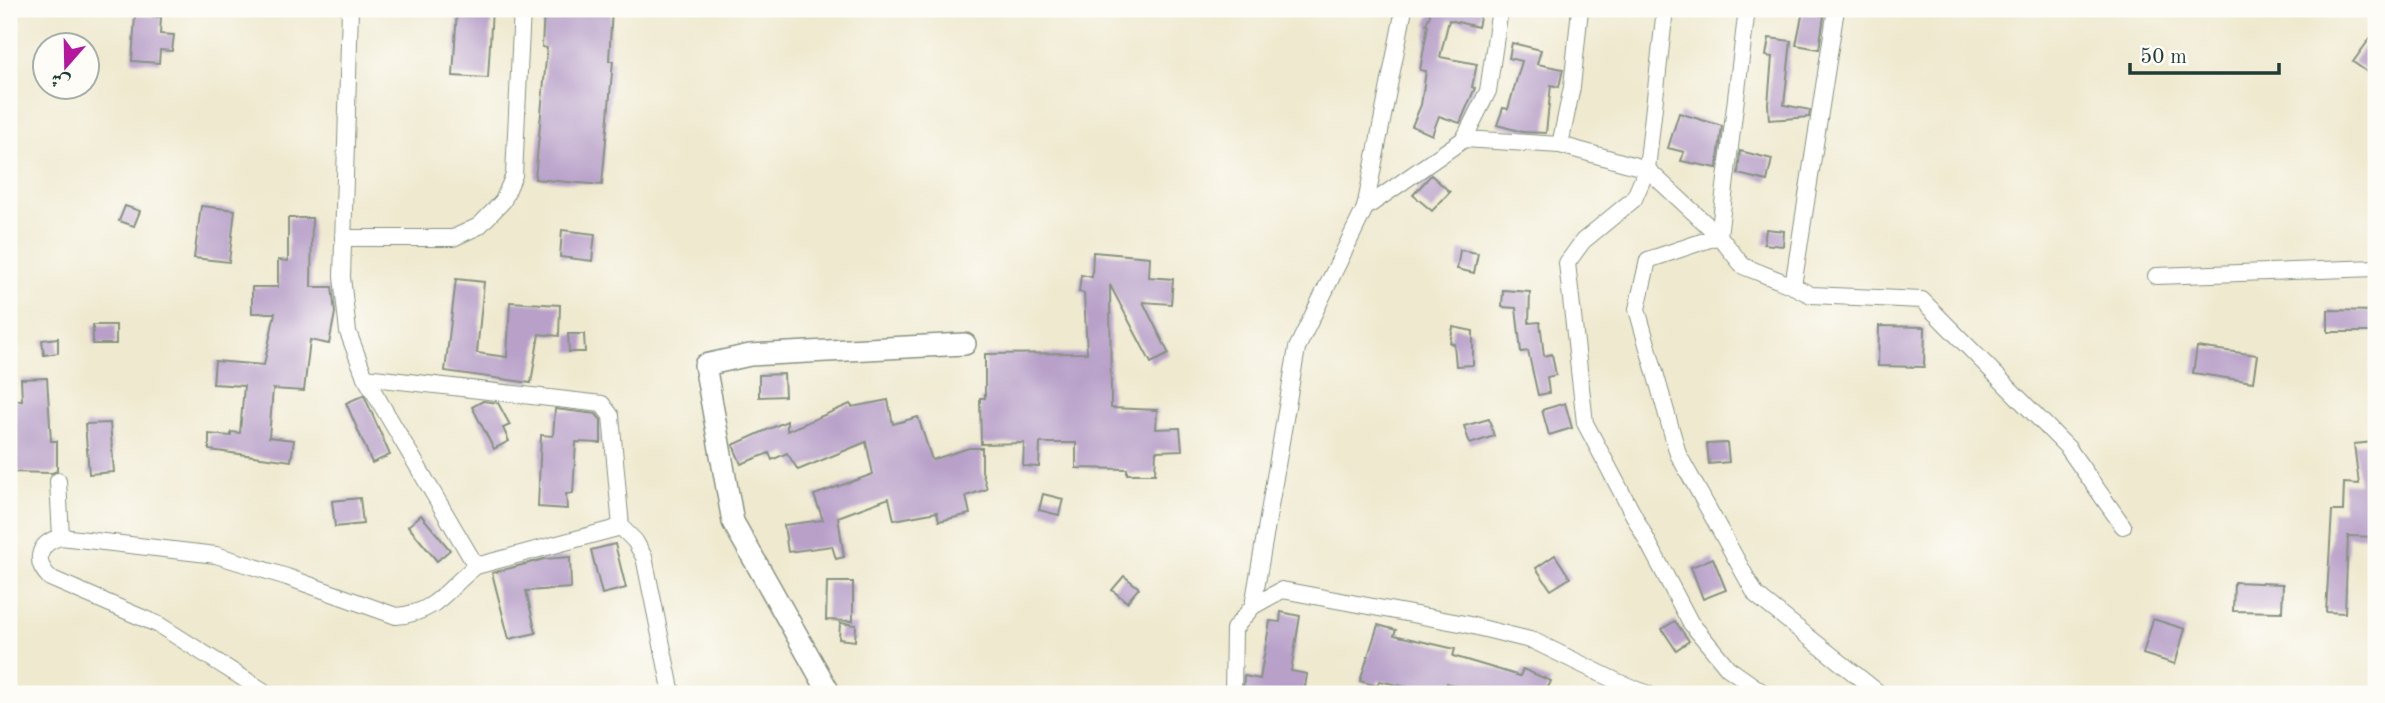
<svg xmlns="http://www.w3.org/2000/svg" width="2385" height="703" viewBox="0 0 2385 703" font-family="'Old Standard TT',Amiri,serif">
  <rect width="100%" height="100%" fill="#fdfcf7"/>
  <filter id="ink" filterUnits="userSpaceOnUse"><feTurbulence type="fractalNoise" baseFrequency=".0143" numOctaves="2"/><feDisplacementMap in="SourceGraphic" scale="14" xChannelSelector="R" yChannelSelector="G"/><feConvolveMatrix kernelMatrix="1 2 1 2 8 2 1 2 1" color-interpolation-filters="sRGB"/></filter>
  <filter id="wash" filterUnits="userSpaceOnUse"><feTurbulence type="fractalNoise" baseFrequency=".00686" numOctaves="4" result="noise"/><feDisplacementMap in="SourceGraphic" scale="28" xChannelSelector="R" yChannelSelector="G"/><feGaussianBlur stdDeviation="1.57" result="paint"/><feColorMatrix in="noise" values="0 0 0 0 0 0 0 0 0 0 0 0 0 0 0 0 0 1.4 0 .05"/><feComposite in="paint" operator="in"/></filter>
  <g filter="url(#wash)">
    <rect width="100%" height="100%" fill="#efe9cf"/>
    <g id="blocks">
      <g fill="#b8a0c9">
        <polygon points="457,9 492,9 488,78 453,76"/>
        <polygon points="544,9 612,9 609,61 613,61 602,185 535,179 547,48 542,47"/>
        <polygon points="1429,9 1482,9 1478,27 1449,20 1440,57 1477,64 1472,87 1475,88 1460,123 1439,116 1432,135 1412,126 1421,105 1426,71 1420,70 1428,25 1426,24 1430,15"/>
        <polygon points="1803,11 1824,16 1819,49 1796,45"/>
        <polygon points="135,15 161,17 160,34 174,35 172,51 160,50 159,63 132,61"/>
        <polygon points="2376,30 2376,78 2353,62"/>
        <polygon points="1769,38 1791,41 1784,105 1810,110 1809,117 1769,120 1768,104 1772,57 1766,56"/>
        <polygon points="1512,43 1541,50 1537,64 1563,69 1559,87 1551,85 1546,133 1523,132 1497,125 1503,108 1508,109 1522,61 1509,58"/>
        <polygon points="1679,113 1722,126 1717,168 1681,161 1684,152 1668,148"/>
        <polygon points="1740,151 1772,159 1767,181 1738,174"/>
        <polygon points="1431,175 1450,192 1432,211 1413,195"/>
        <polygon points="125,206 140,211 134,226 119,221"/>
        <polygon points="201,206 235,210 229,262 194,258"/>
        <polygon points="288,218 312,218 311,287 332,287 335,313 329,344 310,340 304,391 273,389 269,437 294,440 291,461 209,450 209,434 231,436 231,432 240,433 244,386 213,384 215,361 264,365 275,313 252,313 252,287 278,287 278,260 288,261"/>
        <polygon points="1766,229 1784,231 1783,246 1764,244"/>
        <polygon points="562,230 595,234 592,261 560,257"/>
        <polygon points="1460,250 1478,253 1474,273 1457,269"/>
        <polygon points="1093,252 1150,257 1149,277 1173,279 1171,304 1143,302 1169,354 1151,363 1110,285 1111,408 1157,410 1156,429 1180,428 1182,450 1156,451 1155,474 1127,474 1127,469 1076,468 1076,443 1040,443 1039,467 1023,466 1024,443 981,444 980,398 985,398 985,354 1087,353 1084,293 1079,292 1081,275 1092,277"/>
        <polygon points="456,279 484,282 477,353 507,357 510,302 560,305 559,336 539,334 531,383 445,371"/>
        <polygon points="1503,290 1530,292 1529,323 1540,322 1544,356 1552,354 1556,375 1547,377 1549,393 1538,395 1528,351 1521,352 1516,308 1502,307"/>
        <polygon points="2328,310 2376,311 2376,332 2328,332"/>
        <rect x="93" y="325" width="23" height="19"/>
        <polygon points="1879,326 1925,327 1924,367 1878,366"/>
        <polygon points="1453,327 1473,331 1473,365 1456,366 1454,344 1450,343"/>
        <polygon points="568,334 584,334 585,352 569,352"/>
        <polygon points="58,338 58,353 44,355 42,340"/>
        <polygon points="2197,347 2257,355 2253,382 2193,373"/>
        <polygon points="784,374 785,396 759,397 759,375"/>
        <polygon points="47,378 51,441 57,441 57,471 52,473 9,472 9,400 22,400 21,379"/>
        <polygon points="364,395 390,455 372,463 346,403"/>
        <polygon points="888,400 893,424 918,417 932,460 969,448 982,448 982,471 987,489 966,496 970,514 939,521 937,512 894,520 889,498 838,517 844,557 836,559 832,546 788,552 784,525 823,520 814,495 873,474 866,442 798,470 787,453 772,460 769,453 741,464 733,445 787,421 787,431 850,404 852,407"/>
        <polygon points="483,401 498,403 510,425 503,428 509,441 494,449 472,407"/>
        <polygon points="1565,403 1572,428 1549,435 1542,410"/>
        <polygon points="555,409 596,414 601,420 601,443 576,442 573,493 566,494 567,509 538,507 541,435 553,436"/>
        <polygon points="1489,419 1494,436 1470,444 1464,426"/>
        <polygon points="110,423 114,472 89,474 85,424"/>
        <polygon points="2374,442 2376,460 2376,537 2348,536 2345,613 2326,612 2332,511 2343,511 2344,483 2359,484 2354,444"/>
        <polygon points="1727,443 1729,462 1709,464 1707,444"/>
        <polygon points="1043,494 1063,499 1059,515 1039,510"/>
        <polygon points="360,498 363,524 335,527 332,501"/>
        <polygon points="421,515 450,550 437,561 408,526"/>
        <polygon points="615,544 626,588 602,594 591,550"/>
        <polygon points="1555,555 1570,578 1551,590 1536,568"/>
        <polygon points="570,557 571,588 526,591 536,633 509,639 492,573 544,559"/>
        <polygon points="1713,558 1726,590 1703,599 1691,567"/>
        <polygon points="1124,576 1139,588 1127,602 1112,590"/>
        <polygon points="827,582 853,582 853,621 826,620"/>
        <polygon points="2234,582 2283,584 2282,612 2233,611"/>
        <polygon points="1281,612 1300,616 1291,671 1307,674 1304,694 1243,694 1244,676 1260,679 1270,621 1280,622"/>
        <polygon points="2153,619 2185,629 2175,664 2143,654"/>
        <polygon points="1675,621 1689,641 1676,650 1662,629"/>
        <polygon points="840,623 856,625 855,641 839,639"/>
        <polygon points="1378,625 1396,630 1394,635 1455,649 1453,656 1520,676 1523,669 1551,681 1545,694 1482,694 1447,683 1444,694 1439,694 1379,681 1377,686 1360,681"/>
      </g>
    </g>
  </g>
  <g filter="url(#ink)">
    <use href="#blocks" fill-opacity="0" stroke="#879382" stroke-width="2"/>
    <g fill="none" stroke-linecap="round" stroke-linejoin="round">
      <g stroke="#879382" stroke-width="18">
        <g id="minor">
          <polyline points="350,9 342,277 348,332 365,377 476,566"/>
          <polyline points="1665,9 1647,169 1634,199 1583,241 1567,263 1585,423 1690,622 1728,668 1765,694"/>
          <polyline points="1747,9 1719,236 1648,260 1637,309 1678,454 1756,595 1880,694"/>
          <polyline points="1464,139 1488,91 1500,9"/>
          <polyline points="1560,145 1572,87 1580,9"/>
          <polyline points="1365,208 1404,9"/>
          <polyline points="343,238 453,238 479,226 503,201 514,175 522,9"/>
          <polyline points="2156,276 2376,268"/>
          <polyline points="1793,286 1811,295 1922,300 2068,448 2123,526"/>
          <polyline points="365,377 602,404 611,416 621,527"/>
          <polyline points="58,481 61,537"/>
          <polyline points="1253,606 1297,348 1365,208 1464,139 1560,145 1647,169 1719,236 1743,266 1793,286 1836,9"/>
          <path d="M268 694 159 625 50 578C33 561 38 543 61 537L216 555 287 577 396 616C437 613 445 590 476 566L621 527 635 541 644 557 672 694"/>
          <polyline points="1233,694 1234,629 1253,606 1282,590 1465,624 1534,641 1618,682 1648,694"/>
        </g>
      </g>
      <g stroke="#879382" stroke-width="24">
        <polyline id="tertiary" points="830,694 733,522 705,365 750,355 965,344"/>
      </g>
      <use href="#minor" stroke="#fff" stroke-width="16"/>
      <use href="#tertiary" stroke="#fff" stroke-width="21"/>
    </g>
  </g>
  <rect width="2385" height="703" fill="none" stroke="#fdfcf7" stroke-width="35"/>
  <g transform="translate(66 66) rotate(200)"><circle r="33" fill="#fdfcf7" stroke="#a4b0a9" stroke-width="2"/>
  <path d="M0-5L12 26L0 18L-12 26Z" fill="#b5179e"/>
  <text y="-10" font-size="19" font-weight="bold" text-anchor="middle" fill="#1f3d34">ش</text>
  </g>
  <path d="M2130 63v10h149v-10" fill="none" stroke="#1f3d34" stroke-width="3.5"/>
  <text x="2140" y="63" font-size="21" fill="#1f3d34" stroke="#fdfcf7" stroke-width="5" paint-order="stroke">50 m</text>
</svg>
